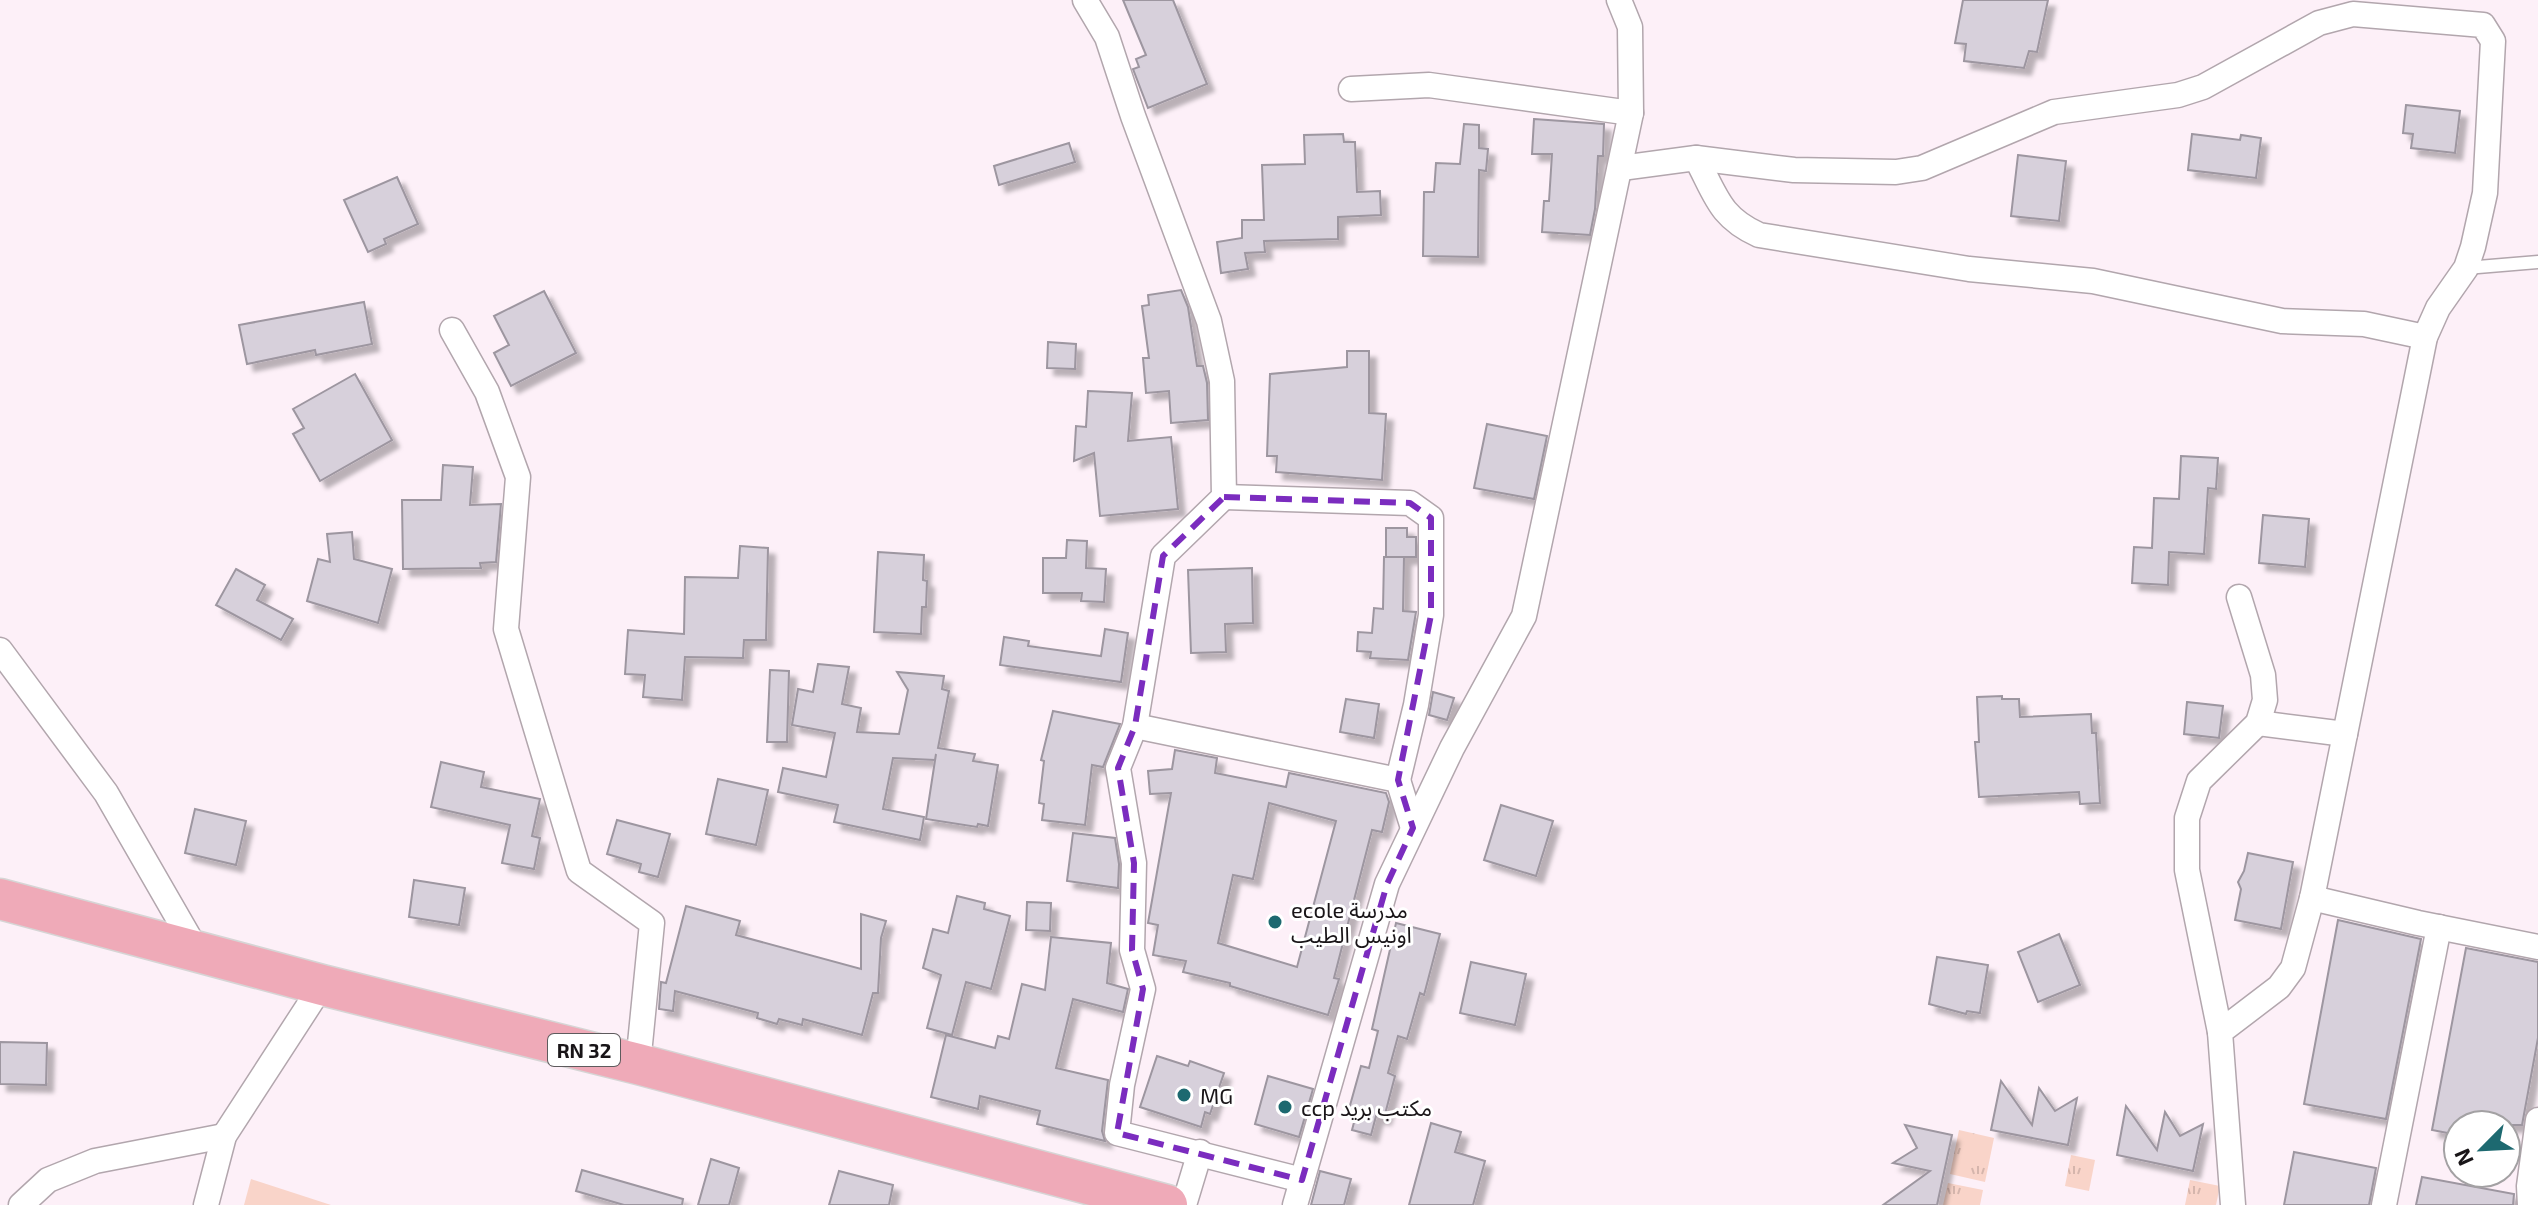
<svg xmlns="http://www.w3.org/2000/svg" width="2538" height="1205" viewBox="0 0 2538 1205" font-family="'Exo 2','Noto Sans Arabic',sans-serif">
  <defs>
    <pattern id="grass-tufts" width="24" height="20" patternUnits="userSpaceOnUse" patternTransform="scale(2)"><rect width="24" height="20" fill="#f9d4c9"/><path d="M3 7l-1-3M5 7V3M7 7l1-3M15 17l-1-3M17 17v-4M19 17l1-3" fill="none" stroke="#d5b5ac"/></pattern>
    <filter id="shadow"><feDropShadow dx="7" dy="7" stdDeviation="2" flood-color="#0004"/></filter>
  </defs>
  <rect width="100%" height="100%" fill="#fdf0f8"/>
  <g fill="url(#grass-tufts)">
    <polygon points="1959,1130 1994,1138 1985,1182 1950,1174"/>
    <polygon points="2071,1155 2095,1160 2089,1191 2065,1186"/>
    <polygon points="2190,1180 2220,1186 2216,1205 2185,1205"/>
    <polygon points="1948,1183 1983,1190 1980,1205 1943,1205"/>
  </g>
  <polygon fill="#f9d4c9" points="251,1179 331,1205 244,1205"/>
  <g fill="#d7d0db" stroke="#9d96a0" stroke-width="2" fill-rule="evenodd" filter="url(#shadow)">
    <polygon points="1123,0 1173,0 1207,84 1148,108 1133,69 1139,67 1136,59 1146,55"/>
    <polygon points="1963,0 2048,0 2037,52 2029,51 2024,68 1964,61 1966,44 1955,43"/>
    <polygon points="2406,105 2460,111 2455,153 2411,148 2413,134 2403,133"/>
    <polygon points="1534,119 1604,124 1603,156 1598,156 1595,209 1590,235 1542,232 1544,201 1549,201 1552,154 1532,154"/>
    <polygon points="1464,124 1479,125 1479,148 1488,149 1486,171 1479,170 1478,257 1423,256 1424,192 1434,192 1436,163 1460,164"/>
    <polygon points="1343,134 1344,142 1355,142 1357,192 1380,191 1381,215 1338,217 1338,239 1264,241 1265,252 1245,253 1248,269 1221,273 1217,242 1242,238 1242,220 1264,220 1262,165 1305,164 1304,135"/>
    <polygon points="2192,134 2240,140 2241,135 2261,138 2256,178 2188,170"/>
    <polygon points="1069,143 1075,162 999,185 994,166"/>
    <polygon points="2018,155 2066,161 2059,221 2011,216"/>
    <polygon points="397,177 418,224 384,239 386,244 368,252 344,200"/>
    <polygon points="1181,290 1188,307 1197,366 1203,366 1207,383 1208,420 1171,423 1169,391 1146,393 1143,358 1149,358 1142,306 1149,305 1148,295"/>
    <polygon points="544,291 576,353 511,386 494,353 509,345 494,316"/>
    <polygon points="364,302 372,344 316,355 315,350 247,364 239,325"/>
    <polygon points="1048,342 1076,344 1075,369 1047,368"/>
    <polygon points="1347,351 1369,351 1369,413 1386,414 1382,480 1276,472 1277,456 1267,456 1270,374 1347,367"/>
    <polygon points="355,374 392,440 320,481 293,434 304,428 293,409"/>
    <polygon points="1088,391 1132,393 1128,441 1171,437 1178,509 1100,516 1094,453 1074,461 1076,426 1086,427"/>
    <polygon points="1487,424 1547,436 1534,499 1474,488"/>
    <polygon points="2181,456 2218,458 2216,489 2208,488 2204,554 2169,552 2168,585 2132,583 2134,547 2152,548 2154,498 2179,499"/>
    <polygon points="443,465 473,467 470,505 501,504 496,562 480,563 481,568 403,569 402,500 441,500"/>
    <polygon points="2263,515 2309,519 2305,567 2259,563"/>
    <polygon points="1386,528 1407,528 1407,537 1416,537 1416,557 1386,557"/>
    <polygon points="352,532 354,559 392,569 378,623 307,601 318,559 330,562 327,534"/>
    <polygon points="1067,540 1087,541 1086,568 1106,569 1104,602 1081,601 1082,593 1043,593 1043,558 1066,558"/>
    <polygon points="740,546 768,548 766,640 744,640 743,658 685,657 682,700 643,697 645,675 625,674 628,630 684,634 685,577 738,578"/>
    <polygon points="878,552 924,555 923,580 927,581 926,607 922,607 921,634 874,632"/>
    <polygon points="1384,557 1404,557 1403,611 1416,612 1408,660 1370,658 1371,652 1357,651 1358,632 1372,633 1374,608 1383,609"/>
    <polygon points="1252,568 1253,623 1225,624 1226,652 1191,653 1188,570"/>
    <polygon points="236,569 265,585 257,600 293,619 281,640 216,605"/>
    <polygon points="1105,629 1128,633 1121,682 1000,665 1004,637 1029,641 1028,646 1101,656"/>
    <polygon points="818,664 849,667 842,704 861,708 857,732 899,734 908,690 897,672 944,676 942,689 949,691 938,748 975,754 973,761 998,765 988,826 978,824 977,827 926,819 936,754 935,760 893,758 883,809 924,817 920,840 834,822 838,805 778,792 783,768 826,777 835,733 792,725 798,689 813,692"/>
    <polygon points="770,670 789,671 787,742 767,742"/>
    <polygon points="1433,692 1454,698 1447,720 1429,715"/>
    <polygon points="2002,696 2002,699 2019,699 2020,717 2091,714 2092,733 2096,733 2100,803 2080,804 2079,792 1979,797 1975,742 1979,742 1977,697"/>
    <polygon points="1346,699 1379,704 1374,738 1340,732"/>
    <polygon points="2187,702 2223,706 2219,738 2184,734"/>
    <polygon points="1053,711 1120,724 1103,767 1092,765 1085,825 1042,820 1044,804 1039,803 1044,761 1041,760"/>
    <path d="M1175 750 1217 758 1215 773 1286 787 1289 773 1386 793 1389 802 1382 832 1372 830 1334 978 1339 979 1328 1015 1230 986V983L1183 972 1186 961 1153 955 1158 925 1148 923 1171 793 1150 794 1148 771 1172 769ZM1269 803 1336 821 1297 967 1218 943 1233 875 1253 879Z"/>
    <polygon points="441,762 484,772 481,787 540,799 532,836 540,838 534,869 502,863 510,825 431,807"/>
    <polygon points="718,779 768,790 756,845 706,834"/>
    <polygon points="1501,805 1553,821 1536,876 1484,860"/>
    <polygon points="195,809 246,821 236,865 185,853"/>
    <polygon points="617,820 670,834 658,877 639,872 641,864 607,854"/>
    <polygon points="1073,833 1115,838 1119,864 1118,888 1067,881"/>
    <polygon points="2248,853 2293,862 2281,929 2235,920 2241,889 2238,882 2244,871"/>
    <polygon points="414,880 465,888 459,925 409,917"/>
    <polygon points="957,896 985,903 984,909 1010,916 991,989 966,982 952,1035 927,1028 941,975 923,968 933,929 948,933"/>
    <polygon points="1027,902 1051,903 1050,931 1026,930"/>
    <polygon points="686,906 740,921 736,935 861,969 861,914 886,921 881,938 878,993 873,993 862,1035 803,1019 802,1025 779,1019 777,1024 757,1018 758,1013 675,991 673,1011 659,1009 661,982 666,983"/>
    <polygon points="2338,920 2421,939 2386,1119 2304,1104"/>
    <polygon points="1396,923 1440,934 1424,995 1420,993 1407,1039 1398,1036 1388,1073 1395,1076 1384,1118 1376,1116 1371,1135 1352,1130 1357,1111 1349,1109 1361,1066 1369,1068 1378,1031 1372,1029"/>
    <polygon points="2059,934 2080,985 2038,1002 2018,952"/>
    <polygon points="1051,937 1111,943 1107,983 1128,989 1123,1012 1073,999 1056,1068 1108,1080 1102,1131 1105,1141 1037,1124 1040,1111 980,1096 978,1109 931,1097 946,1035 995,1048 998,1036 1009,1039 1022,984 1045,990"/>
    <polygon points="2466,948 2538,962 2538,1038 2522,1125 2458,1125 2458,1135 2432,1130"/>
    <polygon points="1937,957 1988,965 1980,1013 1967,1011 1966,1014 1929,1004"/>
    <polygon points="1471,962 1526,974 1515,1025 1460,1013"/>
    <polygon points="0,1042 47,1043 46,1085 0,1084"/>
    <polygon points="1157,1056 1188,1066 1190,1061 1224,1073 1210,1114 1205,1112 1201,1127 1140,1107"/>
    <polygon points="1268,1076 1313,1089 1299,1137 1255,1124"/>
    <polygon points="2001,1081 2032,1125 2039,1088 2055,1111 2077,1098 2068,1145 1991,1130"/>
    <polygon points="2126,1106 2157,1150 2165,1112 2180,1136 2203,1124 2193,1171 2117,1155"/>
    <polygon points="1431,1123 1461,1132 1455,1152 1485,1161 1473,1205 1409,1205"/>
    <polygon points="1905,1125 1952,1135 1937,1205 1883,1205 1930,1171 1893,1163 1917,1148"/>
    <polygon points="2294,1152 2376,1168 2369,1205 2284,1205"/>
    <polygon points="711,1159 739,1168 729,1205 698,1205"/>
    <polygon points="582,1170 683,1199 682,1205 624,1205 576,1191"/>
    <polygon points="839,1171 893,1185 889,1205 829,1205"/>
    <polygon points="1320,1171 1351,1179 1344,1205 1311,1205"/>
    <polygon points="2422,1177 2514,1194 2513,1205 2416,1205"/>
  </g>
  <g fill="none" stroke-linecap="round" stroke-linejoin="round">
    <g stroke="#b2a6ad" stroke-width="15">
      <polyline id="service" points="2466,268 2538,262"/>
    </g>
    <g stroke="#b2a6ad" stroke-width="27">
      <g id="minor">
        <polyline points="1085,0 1107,37 1133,116 1209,321 1222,381 1224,497 1163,556 1135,726 1118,768 1134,863 1132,950 1143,989 1122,1085 1117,1133 1302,1180"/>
        <polyline points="1351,89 1429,85 1631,113"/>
        <polyline points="1696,158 1794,170 1896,172 1922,168 2054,112 2178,95 2203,87 2319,23 2353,14 2483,25 2493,41 2485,193 2473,247 2466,268 2438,308 2425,337 2312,898 2293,968 2279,987 2220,1032 2233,1205"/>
        <path d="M1621 168 1696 158C1716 195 1719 217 1759 235L1969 269 2093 281 2282 321 2364 324 2425 337"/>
        <polyline points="452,330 487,392 518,477 506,629 579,871 652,923 638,1064"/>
        <polyline points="1224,497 1410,503 1431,518 1431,615 1416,705 1398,780"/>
        <polyline points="0,650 106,793 197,951"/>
        <polyline points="2258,723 2345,734"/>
        <polyline points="1135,726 1398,780 1413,828"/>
        <polyline points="2312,898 2418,923 2538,947"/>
        <polyline points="2220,1032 2187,870 2187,818 2199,781 2258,723 2265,700 2263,675 2239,597"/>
        <polyline points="21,1205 48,1180 95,1161 224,1136"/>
        <polyline points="206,1205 224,1136 322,985"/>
        <polyline points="1184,1205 1200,1152"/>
        <polyline points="1295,1205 1387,884 1452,748 1524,616 1631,113 1630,27 1619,0"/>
        <polyline points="2384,1205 2439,927"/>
        <polyline points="2530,1205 2529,1186 2538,1120"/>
      </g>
    </g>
    <g stroke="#d6d5d5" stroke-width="43">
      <polyline id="primary" points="0,899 322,985 638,1064 1167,1205"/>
    </g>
    <use href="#service" stroke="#fff" stroke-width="12"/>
    <use href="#minor" stroke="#fff" stroke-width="24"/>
    <use href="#primary" stroke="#efaab8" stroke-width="40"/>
  </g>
  <path fill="none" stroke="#7b2cbf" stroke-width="6" stroke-dasharray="16 10" stroke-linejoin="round" d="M1224 497 1410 503 1431 518V615L1398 780 1413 828 1387 884 1302 1180 1117 1133 1143 989 1132 950 1134 863 1118 768 1135 726 1163 556Z"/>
  <g fill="#1d6970" stroke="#fff" stroke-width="3">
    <circle cx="1275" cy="922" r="8"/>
    <circle cx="1184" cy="1095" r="8"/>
    <circle cx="1285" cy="1107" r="8"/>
  </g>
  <g text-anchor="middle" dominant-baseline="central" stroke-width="6" stroke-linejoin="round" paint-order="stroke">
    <rect fill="#fff" stroke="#5e5b5d" stroke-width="2" x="548" y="1034" width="72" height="32" rx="6"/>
    <g font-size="20" font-weight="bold" fill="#191518">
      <text x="584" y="1050">RN 32</text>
    </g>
    <g font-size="22" fill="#191518" stroke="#fff" text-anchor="start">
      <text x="1291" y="909">ecole مدرسة<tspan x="1291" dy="25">اونيس الطيب</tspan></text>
      <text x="1200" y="1095">MG</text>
      <text x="1301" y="1107">ccp مكتب بريد</text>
    </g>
  </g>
  <g transform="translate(2482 1149) rotate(246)"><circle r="38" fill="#ffffff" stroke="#a3a1a3" stroke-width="2"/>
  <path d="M0-6L14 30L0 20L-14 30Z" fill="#1d6970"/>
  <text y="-12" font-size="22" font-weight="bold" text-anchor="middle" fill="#191518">N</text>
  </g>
</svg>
